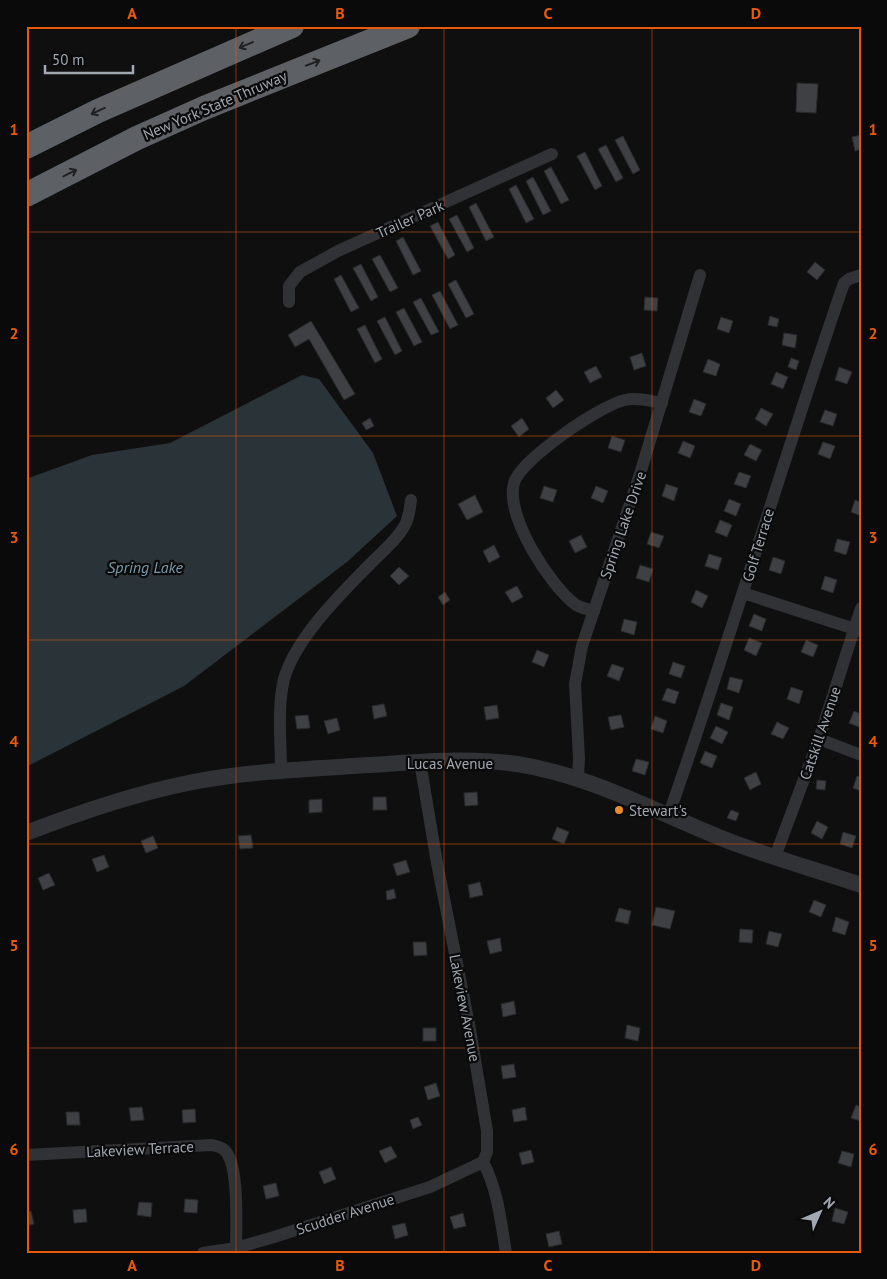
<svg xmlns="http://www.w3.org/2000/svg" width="887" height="1279" viewBox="0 0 887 1279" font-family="'PT Sans',sans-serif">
  <rect width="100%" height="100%" fill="#0f0f10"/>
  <polygon fill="#2a3338" points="302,375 319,379 373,453 397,516 347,562 184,686 26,767 26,479 92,455 170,443"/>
  <g fill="#3e4043" stroke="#292a2c">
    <polygon points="797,83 818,84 816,113 796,112"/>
    <polygon points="861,135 861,149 855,151 852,137"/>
    <polygon points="623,136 640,170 633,174 615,140"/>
    <polygon points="606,145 623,178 616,182 598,149"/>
    <polygon points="585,152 602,186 595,190 577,156"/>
    <polygon points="551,167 569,200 561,204 544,171"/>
    <polygon points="533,177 551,211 543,215 526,181"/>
    <polygon points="516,185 534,219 526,223 509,189"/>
    <polygon points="476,203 494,237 486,241 469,207"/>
    <polygon points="457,215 474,248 467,252 449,219"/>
    <polygon points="438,222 455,255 448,259 430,226"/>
    <polygon points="403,237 421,271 413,275 396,241"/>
    <polygon points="380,255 398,288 390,292 372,259"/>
    <polygon points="815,262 825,270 817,280 807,272"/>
    <polygon points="361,264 378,297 371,301 353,268"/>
    <polygon points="341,275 359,308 351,312 334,279"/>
    <polygon points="456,280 474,314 466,318 448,284"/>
    <polygon points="440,291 458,325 450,329 432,295"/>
    <polygon points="645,297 658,298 657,311 644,310"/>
    <polygon points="421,298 439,332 431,335 413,302"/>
    <polygon points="404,308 422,342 414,346 396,312"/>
    <polygon points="770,316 779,319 777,327 768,325"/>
    <polygon points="385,317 402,351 395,355 377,321"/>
    <polygon points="721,317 733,321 729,333 717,329"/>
    <polygon points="311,321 355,394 344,400 309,339 295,347 288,335"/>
    <polygon points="365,325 382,359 375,363 357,329"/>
    <polygon points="784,333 797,335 795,348 782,345"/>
    <polygon points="642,353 646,366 634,370 630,357"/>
    <polygon points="791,358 799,361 796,370 788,367"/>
    <polygon points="708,359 720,364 716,376 703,372"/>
    <polygon points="596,366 602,377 590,383 584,372"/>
    <polygon points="839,367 852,372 847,384 835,380"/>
    <polygon points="776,372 788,377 783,389 771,384"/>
    <polygon points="556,390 564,400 553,408 546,398"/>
    <polygon points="694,399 706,404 701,416 689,412"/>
    <polygon points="761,408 773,414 766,426 755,419"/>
    <polygon points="825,410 837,414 833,426 820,422"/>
    <polygon points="370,418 374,426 366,430 362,423"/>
    <polygon points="522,418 529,429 519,437 511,426"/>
    <polygon points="612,436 625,440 621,452 608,448"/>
    <polygon points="683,441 695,446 690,458 678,453"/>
    <polygon points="823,442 835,446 830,459 818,454"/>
    <polygon points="750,444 762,450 756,461 744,455"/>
    <polygon points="739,472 751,476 746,488 734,484"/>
    <polygon points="666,484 678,488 674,501 662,496"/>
    <polygon points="544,486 557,490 553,502 540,498"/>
    <polygon points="596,486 608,491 603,503 591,498"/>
    <polygon points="475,495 483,512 467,520 458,504"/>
    <polygon points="729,499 741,504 736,516 724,511"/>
    <polygon points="855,500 861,502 861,516 851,512"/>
    <polygon points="720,520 732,525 727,537 715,532"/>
    <polygon points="651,532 664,536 659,548 647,544"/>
    <polygon points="581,535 587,547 575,553 569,541"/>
    <polygon points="837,539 850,542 846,555 834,551"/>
    <polygon points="494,545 500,557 489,563 483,551"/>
    <polygon points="709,554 722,558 718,570 705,566"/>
    <polygon points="773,557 785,561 781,574 769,570"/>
    <polygon points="640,565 653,569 649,582 636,578"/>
    <polygon points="399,567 409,576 399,585 390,576"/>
    <polygon points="825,576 837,580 833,593 821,589"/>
    <polygon points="517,586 523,597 512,603 505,592"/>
    <polygon points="696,590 708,596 702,608 691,602"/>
    <polygon points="445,592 450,600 443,605 438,597"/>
    <polygon points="754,614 766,619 762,631 749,626"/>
    <polygon points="624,619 637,622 634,635 621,631"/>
    <polygon points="749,638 762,643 756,656 744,650"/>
    <polygon points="806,640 818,645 813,657 801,652"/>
    <polygon points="537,650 549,655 544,667 532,662"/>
    <polygon points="673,662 685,666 681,678 669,674"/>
    <polygon points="612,664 624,668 619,681 607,676"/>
    <polygon points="730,677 743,680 739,693 727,689"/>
    <polygon points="791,687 803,691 799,704 787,699"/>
    <polygon points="667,688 679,692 675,704 662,700"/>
    <polygon points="721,703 733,707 729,720 717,715"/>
    <polygon points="384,704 387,716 374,719 372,706"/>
    <polygon points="497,705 499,718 486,720 484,707"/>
    <polygon points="854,711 861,714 861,728 849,723"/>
    <polygon points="308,715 310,728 297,729 295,716"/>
    <polygon points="621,715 624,727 611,730 608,717"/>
    <polygon points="655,716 667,721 663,733 651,729"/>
    <polygon points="337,718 340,730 328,734 324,721"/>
    <polygon points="777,722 789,728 783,739 771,734"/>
    <polygon points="716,726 728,732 722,744 710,738"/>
    <polygon points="705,751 717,756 712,768 700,763"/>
    <polygon points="636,759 649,762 645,775 632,771"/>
    <polygon points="756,772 761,784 750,790 744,778"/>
    <polygon points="857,776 861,777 861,791 853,788"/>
    <polygon points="817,780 826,781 825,790 816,789"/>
    <polygon points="477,792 478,805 465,806 464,793"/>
    <polygon points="373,797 386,797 387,810 373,810"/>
    <polygon points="322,799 322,812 309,813 309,800"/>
    <polygon points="731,810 739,813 736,821 727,818"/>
    <polygon points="817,821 828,827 822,839 811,833"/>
    <polygon points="557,827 569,832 564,844 552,839"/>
    <polygon points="843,832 856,836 852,848 840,844"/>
    <polygon points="251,835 253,848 240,849 238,836"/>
    <polygon points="153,836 158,848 146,853 141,841"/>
    <polygon points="104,855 109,867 97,872 92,859"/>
    <polygon points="406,860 410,872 397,876 393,864"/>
    <polygon points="49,873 55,885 43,890 38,878"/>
    <polygon points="480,882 483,895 470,898 468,885"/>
    <polygon points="394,889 396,898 387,900 386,891"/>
    <polygon points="814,900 826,905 821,917 809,912"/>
    <polygon points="656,907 675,911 670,929 652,925"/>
    <polygon points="619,908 631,911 628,924 615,921"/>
    <polygon points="836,917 849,922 845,935 832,931"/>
    <polygon points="740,929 753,930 752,943 739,942"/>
    <polygon points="769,931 782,934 778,947 766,944"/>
    <polygon points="500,938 502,951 490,954 487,941"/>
    <polygon points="413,942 426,942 427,955 414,956"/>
    <polygon points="514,1001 516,1014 503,1017 501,1004"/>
    <polygon points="627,1025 640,1028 638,1041 625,1038"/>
    <rect x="423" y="1028" width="13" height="13"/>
    <polygon points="514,1064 516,1077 503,1079 501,1066"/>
    <polygon points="436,1083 440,1096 428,1100 424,1087"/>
    <polygon points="856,1105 861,1107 861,1121 851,1118"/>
    <polygon points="142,1107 144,1120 131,1121 129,1108"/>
    <polygon points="525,1107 527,1120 514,1122 512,1110"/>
    <polygon points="195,1109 196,1122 183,1123 182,1110"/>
    <polygon points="66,1112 79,1112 80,1125 67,1125"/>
    <polygon points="418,1117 422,1125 413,1129 410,1120"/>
    <polygon points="391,1146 397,1157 385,1163 379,1151"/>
    <polygon points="531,1150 534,1162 522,1165 519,1153"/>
    <polygon points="842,1151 854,1154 851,1167 838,1163"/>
    <polygon points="331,1167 336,1179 324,1184 319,1172"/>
    <polygon points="276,1183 279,1196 266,1199 263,1186"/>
    <polygon points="185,1199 198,1200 197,1213 184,1212"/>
    <polygon points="139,1202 152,1203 151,1217 137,1215"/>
    <polygon points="835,1208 848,1212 844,1224 832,1221"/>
    <polygon points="86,1209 87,1222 74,1223 73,1210"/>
    <polygon points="31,1211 34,1224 26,1226 26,1213"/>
    <polygon points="463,1213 466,1226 454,1229 450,1217"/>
    <polygon points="405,1223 408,1235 395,1239 392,1226"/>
    <polygon points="559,1231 562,1244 549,1247 546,1234"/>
  </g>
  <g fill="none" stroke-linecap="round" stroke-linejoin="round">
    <g stroke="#303235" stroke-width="12">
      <polyline points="289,302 289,286 300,272 338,251 552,154"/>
      <polyline points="743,593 861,631"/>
      <path d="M594 611C588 609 581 608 576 605 550 586 505 516 514 483 520 460 601 405 625 400 637 397 650 401 662 403"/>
      <polyline points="819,739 861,755"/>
      <path d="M420 762 437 863 469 1024 487 1131V1152L483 1162C498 1190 501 1223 506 1253"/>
      <path d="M281 771C281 741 277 708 284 679 296 637 341 594 371 563 382 552 399 538 406 523 409 516 410 507 411 500"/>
      <polyline points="578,779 579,758 575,684 582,646 640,474 700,275"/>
      <path d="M669 814C731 638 783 459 844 283L849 279 861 275"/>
      <polyline points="775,857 819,739 861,608"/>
      <path d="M26 1155 212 1145C219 1147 225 1148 228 1155 239 1174 236 1229 236 1253"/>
      <polyline points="203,1253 236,1248 274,1237 430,1187 483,1162"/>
    </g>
    <path stroke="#303235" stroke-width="16" d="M26 833C78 813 133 794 188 783 247 771 309 769 370 765 418 762 469 757 517 764 589 775 654 811 721 838 766 856 814 869 861 885"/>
    <g stroke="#5d6166" stroke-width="24">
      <polyline points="26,147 98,111 292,26"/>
      <polyline points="26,195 137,138 204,108 408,26"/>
    </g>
  </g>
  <defs><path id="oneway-shaft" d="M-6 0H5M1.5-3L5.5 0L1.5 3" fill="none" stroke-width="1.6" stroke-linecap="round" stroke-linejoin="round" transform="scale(1.25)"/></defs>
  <g stroke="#1f2022">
    <use href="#oneway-shaft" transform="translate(246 45) rotate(157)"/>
    <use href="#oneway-shaft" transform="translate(313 63) rotate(-21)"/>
    <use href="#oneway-shaft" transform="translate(98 111) rotate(155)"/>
    <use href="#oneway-shaft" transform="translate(70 173) rotate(-27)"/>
  </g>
  <path fill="none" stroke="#e8590c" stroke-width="1" stroke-opacity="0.55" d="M236 26V1253M444 26V1253M652 26V1253M26 232H861M26 436H861M26 640H861M26 844H861M26 1048H861"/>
  <circle fill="#e78d30" stroke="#0a0a0b" stroke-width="2" cx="619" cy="810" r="5"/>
  <g text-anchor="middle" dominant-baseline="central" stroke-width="4.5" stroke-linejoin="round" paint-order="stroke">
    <g font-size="15" fill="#a1a8b1" stroke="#0a0a0b">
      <text transform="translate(215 105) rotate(-23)">New York State Thruway</text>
      <text transform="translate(410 219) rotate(-24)">Trailer Park</text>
      <text transform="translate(623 525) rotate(-71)">Spring Lake Drive</text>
      <text transform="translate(758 545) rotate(-73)">Golf Terrace</text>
      <text transform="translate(820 733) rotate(-71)">Catskill Avenue</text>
      <text x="450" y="763">Lucas Avenue</text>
      <text transform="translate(465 1008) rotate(79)">Lakeview Avenue</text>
      <text transform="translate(140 1149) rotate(-3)">Lakeview Terrace</text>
      <text transform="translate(345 1214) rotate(-18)">Scudder Avenue</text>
    </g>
    <g font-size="15" fill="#a1a8b1" stroke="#0a0a0b" text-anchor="start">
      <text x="629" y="810">Stewart's</text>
    </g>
    <g font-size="16" font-style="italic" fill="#799bab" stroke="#0a0a0b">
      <text x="145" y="567">Spring Lake</text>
    </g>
  </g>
  <rect width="887" height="1279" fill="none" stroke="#0a0a0b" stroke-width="55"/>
  <g transform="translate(820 1212) rotate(45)" stroke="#0a0a0b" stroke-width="4" paint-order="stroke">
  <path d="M0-4L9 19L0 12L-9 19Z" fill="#a1a8b1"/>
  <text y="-8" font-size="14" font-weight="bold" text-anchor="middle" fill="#a1a8b1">N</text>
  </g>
  <path d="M45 65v8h88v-8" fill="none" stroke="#a1a8b1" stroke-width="2.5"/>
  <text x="52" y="65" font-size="15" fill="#a1a8b1" stroke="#0a0a0b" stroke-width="4" paint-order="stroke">50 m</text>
  <rect x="28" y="28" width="832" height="1224" fill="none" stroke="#e8590c" stroke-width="2"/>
  <g font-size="16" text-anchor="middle" font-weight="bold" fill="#e8590c">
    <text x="132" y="19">A</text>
    <text x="340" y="19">B</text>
    <text x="548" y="19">C</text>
    <text x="756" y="19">D</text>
    <text x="14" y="135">1</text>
    <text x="873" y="135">1</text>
    <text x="14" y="339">2</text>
    <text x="873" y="339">2</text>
    <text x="14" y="543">3</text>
    <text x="873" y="543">3</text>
    <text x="14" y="747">4</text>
    <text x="873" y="747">4</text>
    <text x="14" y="951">5</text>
    <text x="873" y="951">5</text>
    <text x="14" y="1155">6</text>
    <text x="873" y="1155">6</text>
    <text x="132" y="1271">A</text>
    <text x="340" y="1271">B</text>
    <text x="548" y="1271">C</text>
    <text x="756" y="1271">D</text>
  </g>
</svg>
